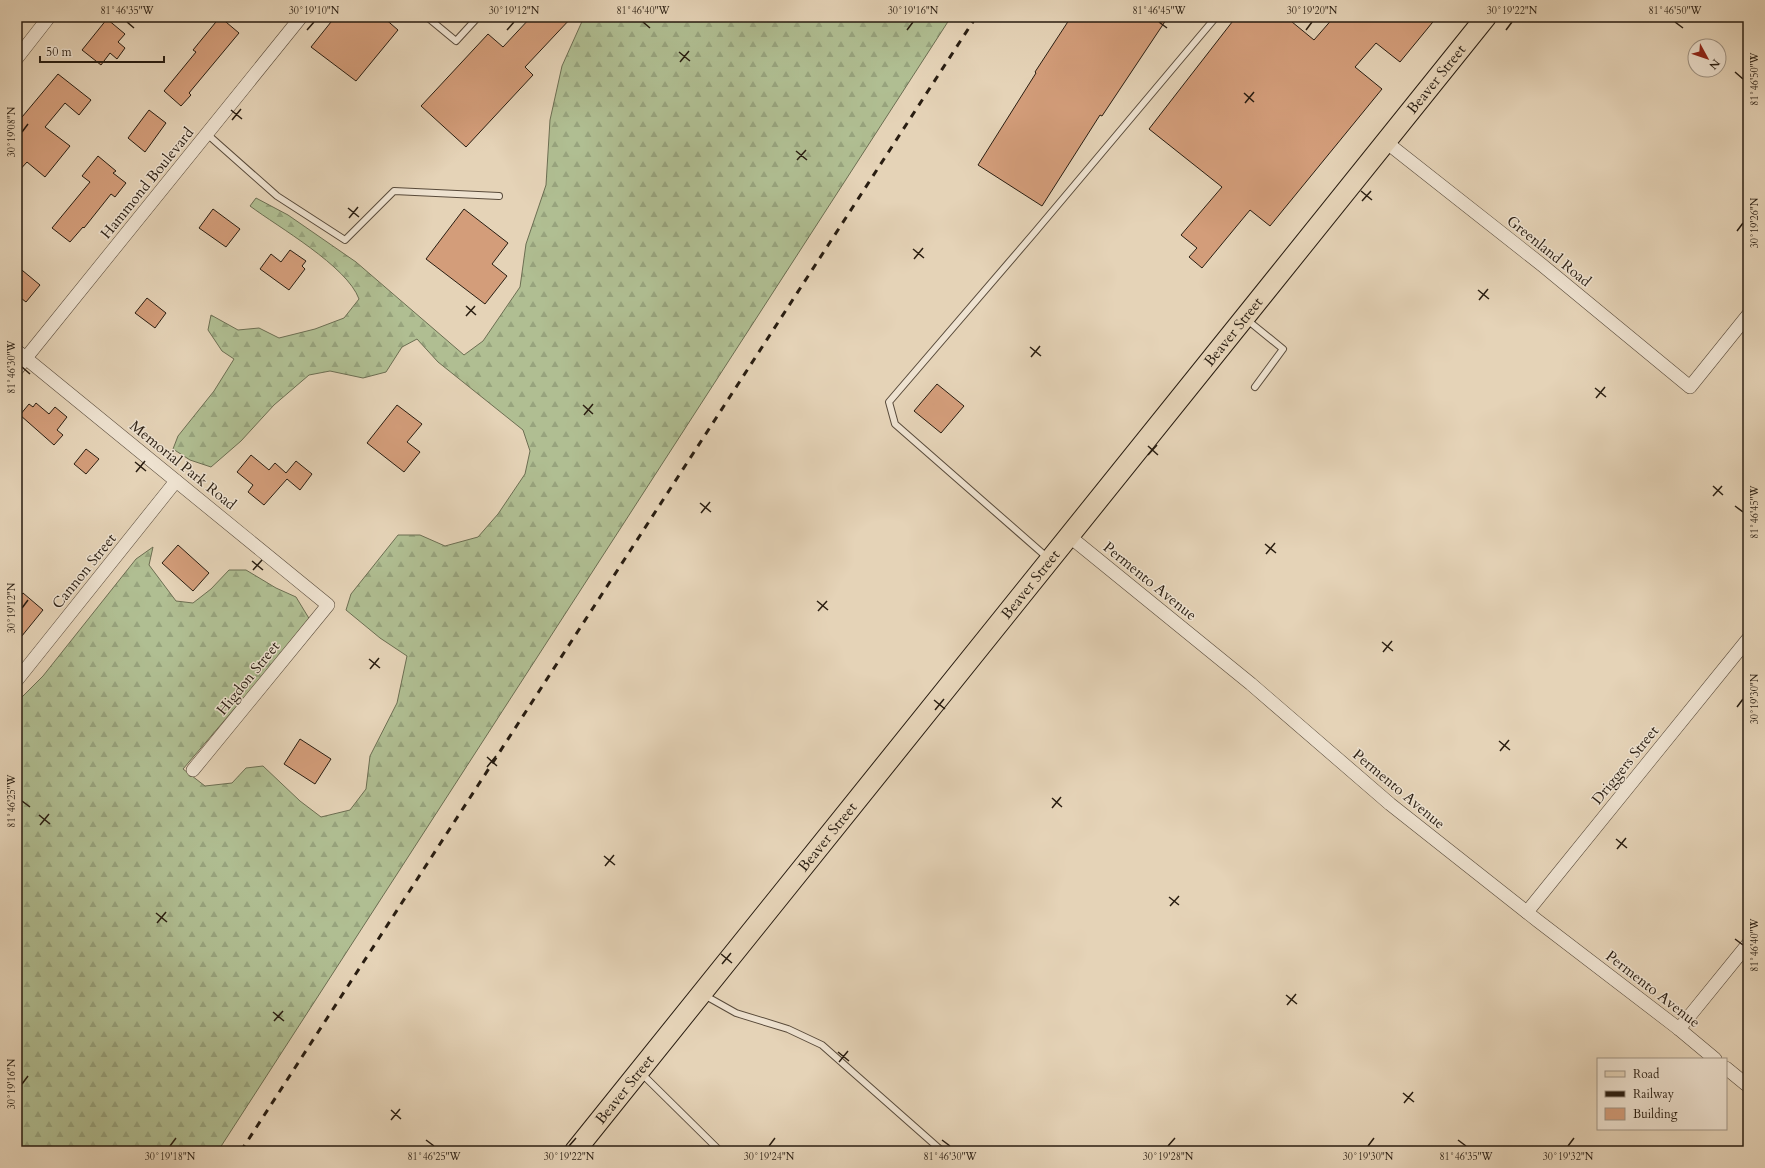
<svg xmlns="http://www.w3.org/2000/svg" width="1765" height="1168" viewBox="0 0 1765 1168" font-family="Cardo,serif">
  <defs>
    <pattern id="forest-firs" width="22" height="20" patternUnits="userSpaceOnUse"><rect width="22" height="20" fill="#b0be92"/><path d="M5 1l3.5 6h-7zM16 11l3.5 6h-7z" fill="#97a37d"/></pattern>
  </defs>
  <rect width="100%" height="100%" fill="#e5d3b7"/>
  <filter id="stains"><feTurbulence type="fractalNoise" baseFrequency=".005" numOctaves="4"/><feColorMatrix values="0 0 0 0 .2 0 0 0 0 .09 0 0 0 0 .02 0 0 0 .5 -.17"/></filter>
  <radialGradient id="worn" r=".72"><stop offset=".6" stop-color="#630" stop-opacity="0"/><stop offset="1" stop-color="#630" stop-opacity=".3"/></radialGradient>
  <path fill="url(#forest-firs)" stroke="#6c6e52" d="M584 17H951L218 1151H17V702L43 676 136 559 153 547 149 565 176 601 193 603 211 589 229 570H246L276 588 296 597 310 620 183 769 205 786 232 783 246 768 263 766 300 801 321 817 350 810 366 789 370 756 397 703 407 656 380 638 346 610 351 594 398 535H420L445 546 478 537 498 514 525 474 530 451 523 430 438 362 417 339 402 347 386 372 363 378 330 371 309 375 274 405 241 441 211 467 190 460 173 449 178 436 214 391 234 359 222 351 208 330 211 315 238 330 259 328 279 338 315 329 344 318 359 299C347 266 278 227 250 206L256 198 288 215 356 262 464 355 483 341 520 287 526 244 546 185 550 120 562 66Z"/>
  <g fill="#d39d7a" stroke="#291d11">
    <polygon points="220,17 239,33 189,93 191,95 181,106 164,91 196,52 193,50"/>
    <polygon points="335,17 383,17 398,30 356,81 311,47"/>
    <polygon points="531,17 572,17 525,67 533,75 466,147 421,106 488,34 503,47"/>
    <polygon points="1071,17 1168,17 1102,116 1100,115 1042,206 978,165 1036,73 1035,72"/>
    <polygon points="1236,17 1286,17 1314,40 1334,17 1437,17 1400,62 1376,43 1355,67 1382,89 1270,226 1250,210 1202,268 1189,257 1197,248 1181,235 1222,187 1149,129"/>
    <polygon points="107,19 125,34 118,42 125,48 117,59 110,53 101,65 82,50"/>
    <polygon points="58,74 91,100 79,115 65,103 45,127 70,146 45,177 27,162 17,173 17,123"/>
    <polygon points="149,110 166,123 145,152 128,138"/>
    <polygon points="98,156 116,171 113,173 126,183 115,197 111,194 84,228 83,227 70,242 52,228 90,182 82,176"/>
    <polygon points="213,209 240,229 226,247 199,228"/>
    <polygon points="464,209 508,243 492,264 507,276 485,304 426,259"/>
    <polygon points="290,250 306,261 302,266 305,269 289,290 260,269 271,254 281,262"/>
    <polygon points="17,266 40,285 26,302 17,295"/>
    <polygon points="147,298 166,313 155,328 135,313"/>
    <polygon points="937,384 964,406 941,433 914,411"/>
    <polygon points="36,403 49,414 55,407 67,417 57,430 63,435 54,445 20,415 29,404 33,407"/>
    <polygon points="397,405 422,424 407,442 420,452 404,472 367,443"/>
    <polygon points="86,449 99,459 86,474 74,464"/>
    <polygon points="251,455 269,470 275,463 286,473 296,461 312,474 300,490 287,479 264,505 248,492 253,485 237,472"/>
    <polygon points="178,545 209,573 193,591 162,563"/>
    <polygon points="23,593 43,610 17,642 17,600"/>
    <polygon points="300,739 331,759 315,784 284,764"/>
  </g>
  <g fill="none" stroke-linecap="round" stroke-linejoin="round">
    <g stroke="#584a3a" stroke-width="8">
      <g id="service">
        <polyline points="427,17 456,41 478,17"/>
        <polyline points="207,134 277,196 345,240 394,191 499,196"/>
        <polyline points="1246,319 1283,349 1255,387"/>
        <polyline points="1049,559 895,424 889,402 1035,232 1216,17"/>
        <polyline points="704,995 736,1013 788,1029 822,1045 942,1151"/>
        <polyline points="641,1073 720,1151"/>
      </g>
    </g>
    <g stroke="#584a3a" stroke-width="14">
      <g id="minor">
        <polyline points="17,58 49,17"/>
        <polyline points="1386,142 1542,265 1690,387 1748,315"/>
        <polyline points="17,351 328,605 193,770"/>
        <polyline points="17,369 301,17"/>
        <polyline points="1069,536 1251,684 1390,804 1538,921 1679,1029 1715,1059"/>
        <polyline points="17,680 176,481"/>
        <polyline points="1527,912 1748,639"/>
        <polyline points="1679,1029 1748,944"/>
        <polyline points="1726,1068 1748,1086"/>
      </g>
    </g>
    <g stroke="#291d11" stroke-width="22">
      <g id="primary">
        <path id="s1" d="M575 1151 1486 17"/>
      </g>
    </g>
    <use href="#service" stroke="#eee2d0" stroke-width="6"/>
    <use href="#minor" stroke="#eee2d0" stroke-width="13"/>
    <use href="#primary" stroke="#e5d3b7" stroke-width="20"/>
    <polyline stroke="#291d11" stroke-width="3" stroke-dasharray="7 7" stroke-linecap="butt" points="241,1151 976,17"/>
  </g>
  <path fill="none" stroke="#291d11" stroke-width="1.5" d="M127 22 134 28M643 22 650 28M1159 22 1167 28M1675 22 1683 28M307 30 314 22M507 30 514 22M907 30 913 22M1306 30 1312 22M1506 30 1512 22M679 52 690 61M680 62 689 51M1735 72 1743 79M1244 93 1254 102M1245 103 1254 92M231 110 242 119M232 120 241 109M22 132 28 124M796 151 807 160M797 160 806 150M1361 191 1372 200M1362 201 1371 191M348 208 359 217M349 218 358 207M1737 231 1743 223M913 249 924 258M914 259 923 248M1478 290 1489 299M1479 300 1488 289M466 306 476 315M466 316 475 306M1030 347 1041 356M1031 357 1040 346M22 367 30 374M1595 388 1606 397M1596 398 1605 387M583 405 593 414M584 415 593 404M1148 446 1158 455M1148 455 1157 445M135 462 146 471M136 472 145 461M1713 486 1723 495M1713 496 1722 486M700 503 711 512M1735 506 1743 512M701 513 710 502M1265 544 1276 553M1266 554 1275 543M252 561 263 570M253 570 262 560M817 601 828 610M22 608 28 600M818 611 827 601M1382 642 1393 651M1383 652 1392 641M369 659 380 668M370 669 379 658M934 700 945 709M1737 707 1743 699M935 710 944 699M1499 741 1510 750M1500 751 1509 740M487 757 497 766M487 767 496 756M1052 798 1062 807M22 801 30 807M1052 808 1061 797M39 815 50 824M40 825 49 814M1616 839 1627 848M1617 849 1626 838M604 856 615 865M605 866 614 855M1169 897 1179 905M1170 906 1179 896M156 913 167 922M157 923 166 912M1735 939 1743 945M721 954 732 963M722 964 731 953M1286 995 1297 1004M1287 1005 1296 994M273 1012 284 1021M274 1021 283 1011M838 1052 849 1061M839 1062 848 1051M22 1084 28 1076M1403 1093 1414 1102M1404 1103 1413 1092M391 1110 401 1119M391 1120 400 1109M426 1140 434 1146M942 1140 950 1146M1458 1140 1466 1146M170 1146 176 1138M569 1146 576 1138M769 1146 775 1138M1168 1146 1175 1138M1368 1146 1374 1138M1568 1146 1574 1138"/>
  <g text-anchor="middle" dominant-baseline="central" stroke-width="3" stroke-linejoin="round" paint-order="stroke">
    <g font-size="15" fill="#291d11" stroke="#eee2d0">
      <text stroke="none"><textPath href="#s1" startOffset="1375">Beaver Street</textPath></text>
      <text transform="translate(147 183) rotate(-51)">Hammond Boulevard</text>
      <text transform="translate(1549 251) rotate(39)">Greenland Road</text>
      <text stroke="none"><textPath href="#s1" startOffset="1051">Beaver Street</textPath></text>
      <text transform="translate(183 465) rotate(39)">Memorial Park Road</text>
      <text transform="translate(84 571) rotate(-51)">Cannon Street</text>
      <text transform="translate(1150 581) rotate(39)">Permento Avenue</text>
      <text stroke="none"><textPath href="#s1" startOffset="727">Beaver Street</textPath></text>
      <text transform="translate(248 678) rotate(-51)">Higdon Street</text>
      <text transform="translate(1625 765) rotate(-51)">Driggers Street</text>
      <text transform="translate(1399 789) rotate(40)">Permento Avenue</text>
      <text stroke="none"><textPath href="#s1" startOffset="403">Beaver Street</textPath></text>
      <text transform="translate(1653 989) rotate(38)">Permento Avenue</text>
      <text stroke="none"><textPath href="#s1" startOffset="79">Beaver Street</textPath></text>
    </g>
  </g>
  <rect width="1765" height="1168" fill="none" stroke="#e5d3b7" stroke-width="44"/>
  <rect x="1597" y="1058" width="130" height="72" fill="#eee2d0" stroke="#9f9384"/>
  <rect x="1605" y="1071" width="20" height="6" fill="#e5d3b7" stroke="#9f9384"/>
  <text x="1633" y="1078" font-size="12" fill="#291d11">Road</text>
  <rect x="1605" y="1091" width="20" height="6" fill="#291d11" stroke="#9f9384"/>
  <text x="1633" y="1098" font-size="12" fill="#291d11">Railway</text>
  <rect x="1605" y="1108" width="20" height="12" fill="#d39d7a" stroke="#9f9384"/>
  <text x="1633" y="1118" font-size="12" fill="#291d11">Building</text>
  <g transform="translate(1707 58) rotate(130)"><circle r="19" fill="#eee2d0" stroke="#9f9384"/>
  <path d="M0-3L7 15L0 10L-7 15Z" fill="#8f2418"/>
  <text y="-6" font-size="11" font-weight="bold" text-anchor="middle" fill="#291d11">N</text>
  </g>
  <path d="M40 56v6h124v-6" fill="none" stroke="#291d11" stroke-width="2"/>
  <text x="46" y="56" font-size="12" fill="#291d11" stroke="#eee2d0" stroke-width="3" paint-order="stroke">50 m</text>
  <rect x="22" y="22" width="1721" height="1124" fill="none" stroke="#291d11" stroke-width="1.5"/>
  <g font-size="10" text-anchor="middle" fill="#291d11">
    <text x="127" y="14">81°46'35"W</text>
    <text x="314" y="14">30°19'10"N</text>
    <text x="514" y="14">30°19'12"N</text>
    <text x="643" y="14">81°46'40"W</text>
    <text x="913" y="14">30°19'16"N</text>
    <text x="1159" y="14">81°46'45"W</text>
    <text x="1312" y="14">30°19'20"N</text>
    <text x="1512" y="14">30°19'22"N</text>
    <text x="1675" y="14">81°46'50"W</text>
    <text transform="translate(1754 79) rotate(-90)" y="4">81°46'50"W</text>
    <text transform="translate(11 132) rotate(-90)" y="4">30°19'08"N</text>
    <text transform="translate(1754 223) rotate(-90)" y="4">30°19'26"N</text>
    <text transform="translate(11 367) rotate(-90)" y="4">81°46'30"W</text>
    <text transform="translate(1754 512) rotate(-90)" y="4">81°46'45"W</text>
    <text transform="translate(11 608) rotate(-90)" y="4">30°19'12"N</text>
    <text transform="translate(1754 699) rotate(-90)" y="4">30°19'30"N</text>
    <text transform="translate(11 801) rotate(-90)" y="4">81°46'25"W</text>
    <text transform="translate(1754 945) rotate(-90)" y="4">81°46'40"W</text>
    <text transform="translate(11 1084) rotate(-90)" y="4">30°19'16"N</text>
    <text x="170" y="1160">30°19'18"N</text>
    <text x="434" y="1160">81°46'25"W</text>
    <text x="569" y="1160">30°19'22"N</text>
    <text x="769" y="1160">30°19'24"N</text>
    <text x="950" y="1160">81°46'30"W</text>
    <text x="1168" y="1160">30°19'28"N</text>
    <text x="1368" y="1160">30°19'30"N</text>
    <text x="1466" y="1160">81°46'35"W</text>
    <text x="1568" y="1160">30°19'32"N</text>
  </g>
  <rect width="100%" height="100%" filter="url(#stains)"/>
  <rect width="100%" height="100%" fill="url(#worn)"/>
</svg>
